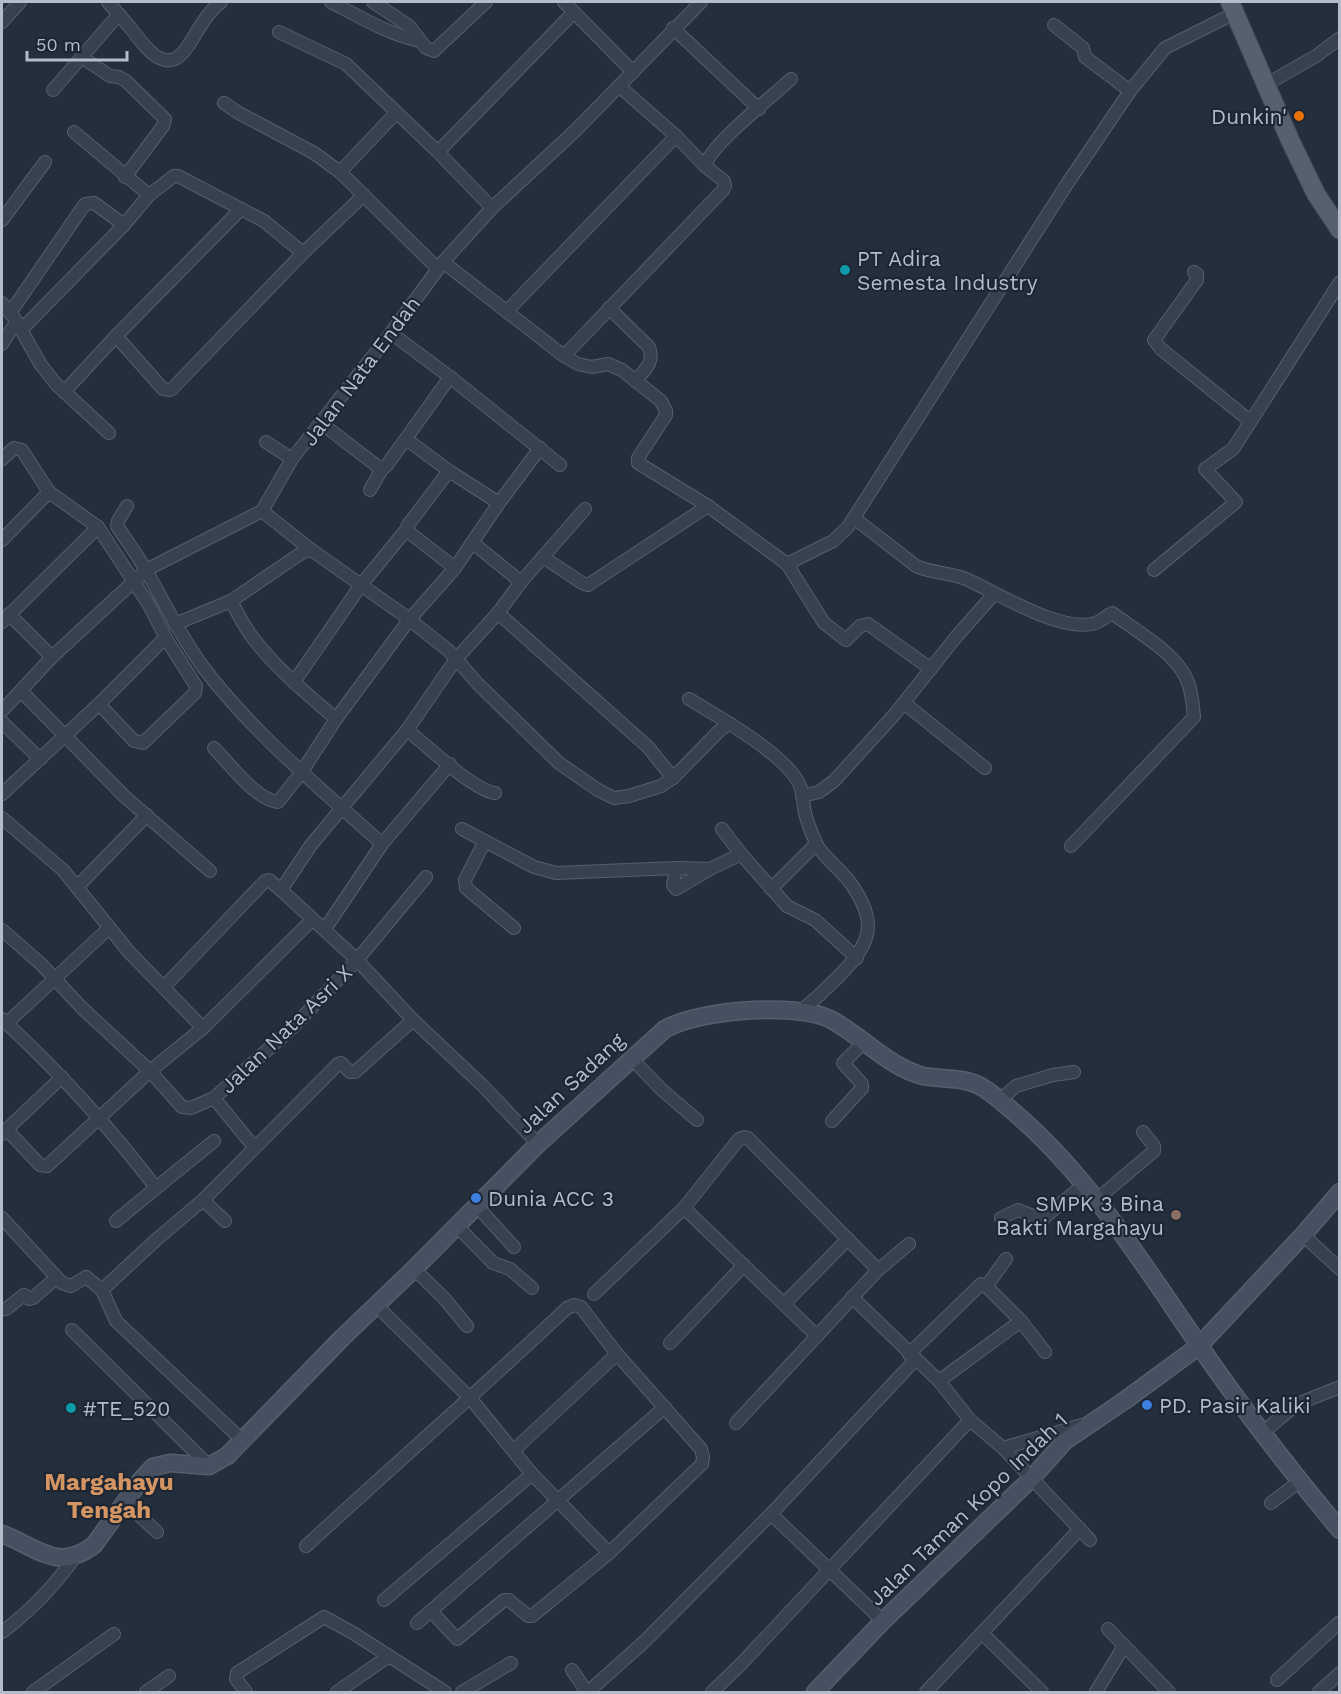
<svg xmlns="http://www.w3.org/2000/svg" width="1341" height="1694" viewBox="0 0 1341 1694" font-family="'Work Sans',sans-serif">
  <rect width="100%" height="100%" fill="#242f3e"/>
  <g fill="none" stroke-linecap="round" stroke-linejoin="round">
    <g stroke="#565f6c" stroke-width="14">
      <g id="street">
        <path d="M108 2C116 11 124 20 132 30 147 49 167 78 188 46 198 31 206 13 221 2"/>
        <path d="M331 2C360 17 388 34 420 41"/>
        <polyline points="373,2 409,26 426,48 434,51 486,2"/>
        <polyline points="564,2 633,72"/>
        <polyline points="2,22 20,2"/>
        <polyline points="1054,25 1083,48 1085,57 1130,91"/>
        <polyline points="673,28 759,109"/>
        <polyline points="279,32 346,64 438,152 492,208"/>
        <polyline points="89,62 110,76 119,77 126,81 165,119 163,126 125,177"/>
        <polyline points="1267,84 1316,56 1340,38"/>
        <polyline points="53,90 119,14"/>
        <polyline points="224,103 237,112 314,153 340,172 438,269"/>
        <polyline points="74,132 149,195"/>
        <polyline points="438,152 574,12"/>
        <path d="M705 166C711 144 772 97 791 79"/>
        <polyline points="340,172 396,113"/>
        <polyline points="2,220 45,162"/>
        <polyline points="443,262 564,356 723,190 725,186 724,181 705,166 676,136 619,86"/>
        <polyline points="1194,272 1197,274 1197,280 1154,340 1161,349 1250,421"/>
        <polyline points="2,303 15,319 41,365 56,384 109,433"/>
        <path d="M609 308 649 347C655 362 645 370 635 381"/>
        <polyline points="508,310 676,136"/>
        <polyline points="10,313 85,204 94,203 124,225"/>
        <polyline points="22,329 124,225 149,195 174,176 178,176 264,221 303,253"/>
        <polyline points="391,333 450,377 560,465"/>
        <polyline points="116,336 163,389 171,390 303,253 364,195"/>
        <polyline points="2,344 17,321"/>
        <polyline points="564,356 578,364 592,367 608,364 622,370 661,401 666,411 666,415 638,458 638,463 708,506 787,564 824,623 846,640 860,626 868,624 931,669"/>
        <polyline points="64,392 116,336 240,210"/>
        <polyline points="321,423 377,466 382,469 387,465 450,377"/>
        <polyline points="406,439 449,471 499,503"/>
        <polyline points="266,442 292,459"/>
        <polyline points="2,459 14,448 22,450 49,492 98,527 149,605 165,636 163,640 99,704 2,794"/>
        <polyline points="370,490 382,469"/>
        <path d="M127 506 118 521 117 526C127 541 138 556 147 572 165 604 181 637 203 667 254 734 320 788 382 844"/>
        <polyline points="262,511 310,549 405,616 449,651 478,684 559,763 598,790 614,798 629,796 661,786 673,778 718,732 729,723"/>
        <path d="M854 518 916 566C932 573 950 573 966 579 997 593 1058 631 1092 624 1099 623 1105 617 1112 613 1135 630 1176 653 1187 680 1192 691 1193 706 1194 717L1071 846"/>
        <polyline points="406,530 455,568"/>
        <polyline points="2,540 49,492"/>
        <polyline points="473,543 521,582"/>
        <polyline points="543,557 582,583 588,585 708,506"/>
        <polyline points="787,564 833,541 848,527 1067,184 1130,91 1165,48 1235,13"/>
        <polyline points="1154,570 1236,502 1205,469 1233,449 1340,282"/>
        <path d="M231 601C237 612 243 624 250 634 274 667 306 693 336 719"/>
        <polyline points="498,613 648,747 673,778"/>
        <polyline points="9,614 52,657"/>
        <polyline points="2,622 98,527"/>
        <polyline points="175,624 231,601 300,554 310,549"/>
        <polyline points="294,682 361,585 406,530 408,525 449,471"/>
        <polyline points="21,691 124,796 210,871"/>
        <path d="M689 699C717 716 789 756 800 786 803 793 803 801 804 808 806 820 811 832 816 843 821 855 840 869 849 881 879 922 872 943 838 977 826 988 815 1001 801 1010"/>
        <polyline points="904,703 985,768"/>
        <polyline points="99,704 134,741 143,743 195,693 196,686 165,637"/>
        <polyline points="2,711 52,657 146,570 262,511 292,459 391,333 443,262 492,208 575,131 701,2"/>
        <polyline points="2,722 40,759"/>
        <path d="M407 730C426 745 473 790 495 793"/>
        <path d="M214 748C229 763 256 800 278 802L301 773 336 719 409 620 455 568 499 503 540 448"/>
        <polyline points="802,796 819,792 834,781 894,715 956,637 994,594"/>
        <polyline points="2,818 63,870 129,952 203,1028"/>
        <polyline points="462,829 534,867 556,873 676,868 710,869 741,854"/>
        <polyline points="722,829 741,854 787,906 815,920 857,958"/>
        <polyline points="485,841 465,880 466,888 514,928"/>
        <polyline points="676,868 673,885 676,889 710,869"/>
        <polyline points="77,887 147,815"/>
        <polyline points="771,889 816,844"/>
        <polyline points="281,890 357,960 413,1020 482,1085 538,1144"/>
        <polyline points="325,929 382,844 450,764"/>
        <polyline points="2,930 41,964 82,1008 150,1071 182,1107 191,1108 214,1098 294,1026 357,960 426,877"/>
        <polyline points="164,987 265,881 269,880 281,890 311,845 407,730 456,659 498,613 521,582 585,509"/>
        <path d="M2 1019C58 1071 110 1127 156 1188L116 1221"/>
        <polyline points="6,1024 109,928"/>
        <polyline points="631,1058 662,1090 697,1120"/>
        <polyline points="214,1098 254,1147"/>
        <polyline points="1000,1100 1016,1086 1053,1075 1074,1072"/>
        <polyline points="832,1121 862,1088 862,1084 843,1063 864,1042"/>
        <polyline points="7,1130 40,1165 47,1166 150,1071 203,1028 312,920"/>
        <polyline points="2,1134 62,1077"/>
        <polyline points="156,1188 214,1141"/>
        <polyline points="203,1200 225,1221"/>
        <polyline points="1095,1201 1154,1151 1154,1146 1143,1132"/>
        <polyline points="476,1205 514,1247"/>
        <polyline points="684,1208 817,1336"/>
        <polyline points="2,1218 62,1283 71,1286 86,1277 102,1290 116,1321 242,1440"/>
        <polyline points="1001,1218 1018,1210 1038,1218 1045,1217 1083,1185"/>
        <polyline points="456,1225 493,1263 510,1269 532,1288"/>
        <polyline points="1303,1235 1340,1269"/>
        <polyline points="414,1269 443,1297 467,1326"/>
        <polyline points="986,1287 1006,1259"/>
        <polyline points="102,1290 157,1239 203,1200 338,1064 341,1063 350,1072 355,1072 413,1020"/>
        <polyline points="594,1294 684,1208 739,1139 744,1137 748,1138 878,1270"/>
        <polyline points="852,1297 939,1381 970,1420 1003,1448 1090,1540"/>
        <polyline points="784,1304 848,1239"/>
        <polyline points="376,1305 471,1399 532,1474 609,1553"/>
        <polyline points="2,1309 6,1309 24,1295 29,1299 33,1298 56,1278"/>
        <polyline points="72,1330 209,1466"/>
        <polyline points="670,1343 744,1265"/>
        <polyline points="909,1354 981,1284 985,1285 1021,1321 1045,1352"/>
        <polyline points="939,1381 1021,1321"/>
        <polyline points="736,1423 878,1270 909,1244"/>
        <polyline points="1262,1433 1297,1404 1340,1387"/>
        <polyline points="1003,1448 1082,1425"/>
        <polyline points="514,1450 617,1354"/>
        <polyline points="125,1502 157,1532"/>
        <polyline points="1271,1503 1300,1481"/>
        <polyline points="771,1514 883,1621"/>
        <path d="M306 1546C393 1466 481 1389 567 1308L574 1305 581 1307 617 1354 701 1449 703 1457 702 1464 609 1553 532 1616H528L509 1600H504L457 1639 431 1611"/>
        <polyline points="384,1600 532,1474"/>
        <polyline points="417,1623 665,1407"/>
        <polyline points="1108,1629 1169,1692"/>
        <path d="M2 1632C31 1611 54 1586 75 1557"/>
        <polyline points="982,1633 1042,1692"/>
        <polyline points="572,1670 587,1692"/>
        <polyline points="1277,1680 1340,1622"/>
        <polyline points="33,1692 114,1634"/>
        <polyline points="146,1692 169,1676"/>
        <polyline points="246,1692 236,1679 237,1673 324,1617 353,1633 445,1692"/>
        <polyline points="337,1692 389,1656"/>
        <polyline points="462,1692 511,1663"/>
        <polyline points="588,1692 645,1641 771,1514 915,1360"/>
        <polyline points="712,1692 741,1664 970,1420"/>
        <polyline points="926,1692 1080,1529"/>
        <polyline points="1096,1692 1124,1646"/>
        <polyline points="1319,1692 1340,1673"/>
      </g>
    </g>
    <g stroke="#565f6c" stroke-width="19">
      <g id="secondary">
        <path d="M2 1534C37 1547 58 1573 94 1545L140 1481 153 1467 170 1463 209 1466 227 1456 342 1338 414 1269 538 1144 665 1029C699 1010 794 1002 830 1019 853 1031 872 1050 894 1063 903 1069 913 1073 923 1076 944 1080 966 1076 985 1089 999 1098 1011 1110 1024 1121 1095 1185 1147 1270 1201 1348 1244 1411 1291 1471 1340 1530"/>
        <polyline points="815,1692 883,1621 1031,1479 1065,1441 1124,1401 1199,1346 1303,1235 1340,1192"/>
      </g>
    </g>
    <g stroke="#414a57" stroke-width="20">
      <polyline id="primary" points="1230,2 1290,140 1316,194 1340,230"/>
    </g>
    <use href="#street" stroke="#38414e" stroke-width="12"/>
    <use href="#secondary" stroke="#465061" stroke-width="16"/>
    <use href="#primary" stroke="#56606e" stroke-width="18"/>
  </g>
  <circle fill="#e8710a" stroke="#1d2633" stroke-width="2" cx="1299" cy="116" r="6"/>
  <g fill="#0f9aa8" stroke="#1d2633" stroke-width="2">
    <circle cx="845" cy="270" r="6"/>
    <circle cx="71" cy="1408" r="6"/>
  </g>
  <g fill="#3f7fe0" stroke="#1d2633" stroke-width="2">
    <circle cx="476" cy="1198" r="6"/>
    <circle cx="1147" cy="1405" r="6"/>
  </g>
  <circle fill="#8d6e63" stroke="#1d2633" stroke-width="2" cx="1176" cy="1215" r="6"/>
  <g text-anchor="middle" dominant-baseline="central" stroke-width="4.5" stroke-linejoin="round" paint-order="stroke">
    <g font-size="21" fill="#b4bcc9" stroke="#1d2633" text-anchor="start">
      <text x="1287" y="116" text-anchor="end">Dunkin'</text>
      <text x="857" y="258">PT Adira<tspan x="857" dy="24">Semesta Industry</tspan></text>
      <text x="488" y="1198">Dunia ACC 3</text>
      <text x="1164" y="1203" text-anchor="end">SMPK 3 Bina<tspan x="1164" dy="24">Bakti Margahayu</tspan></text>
      <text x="1159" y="1405">PD. Pasir Kaliki</text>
      <text x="83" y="1408">#TE_520</text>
    </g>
    <g font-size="21" fill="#b4bcc9" stroke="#1d2633">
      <text transform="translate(361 371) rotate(-53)">Jalan Nata Endah</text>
      <text transform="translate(286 1029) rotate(-44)">Jalan Nata Asri X</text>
      <text transform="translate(571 1083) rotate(-43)">Jalan Sadang</text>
      <text transform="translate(968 1509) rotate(-44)">Jalan Taman Kopo Indah 1</text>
    </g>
    <g font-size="24" font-weight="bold" fill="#d59563" stroke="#1d2633">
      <text x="109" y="1482">Margahayu<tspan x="109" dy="28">Tengah</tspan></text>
    </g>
  </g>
  <rect width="1341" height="1694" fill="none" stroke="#b4bcc9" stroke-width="6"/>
  <path d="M27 51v9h100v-9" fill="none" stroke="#b4bcc9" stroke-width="3"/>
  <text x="36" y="51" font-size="18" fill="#b4bcc9" stroke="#1d2633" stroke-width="4.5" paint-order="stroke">50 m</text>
</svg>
